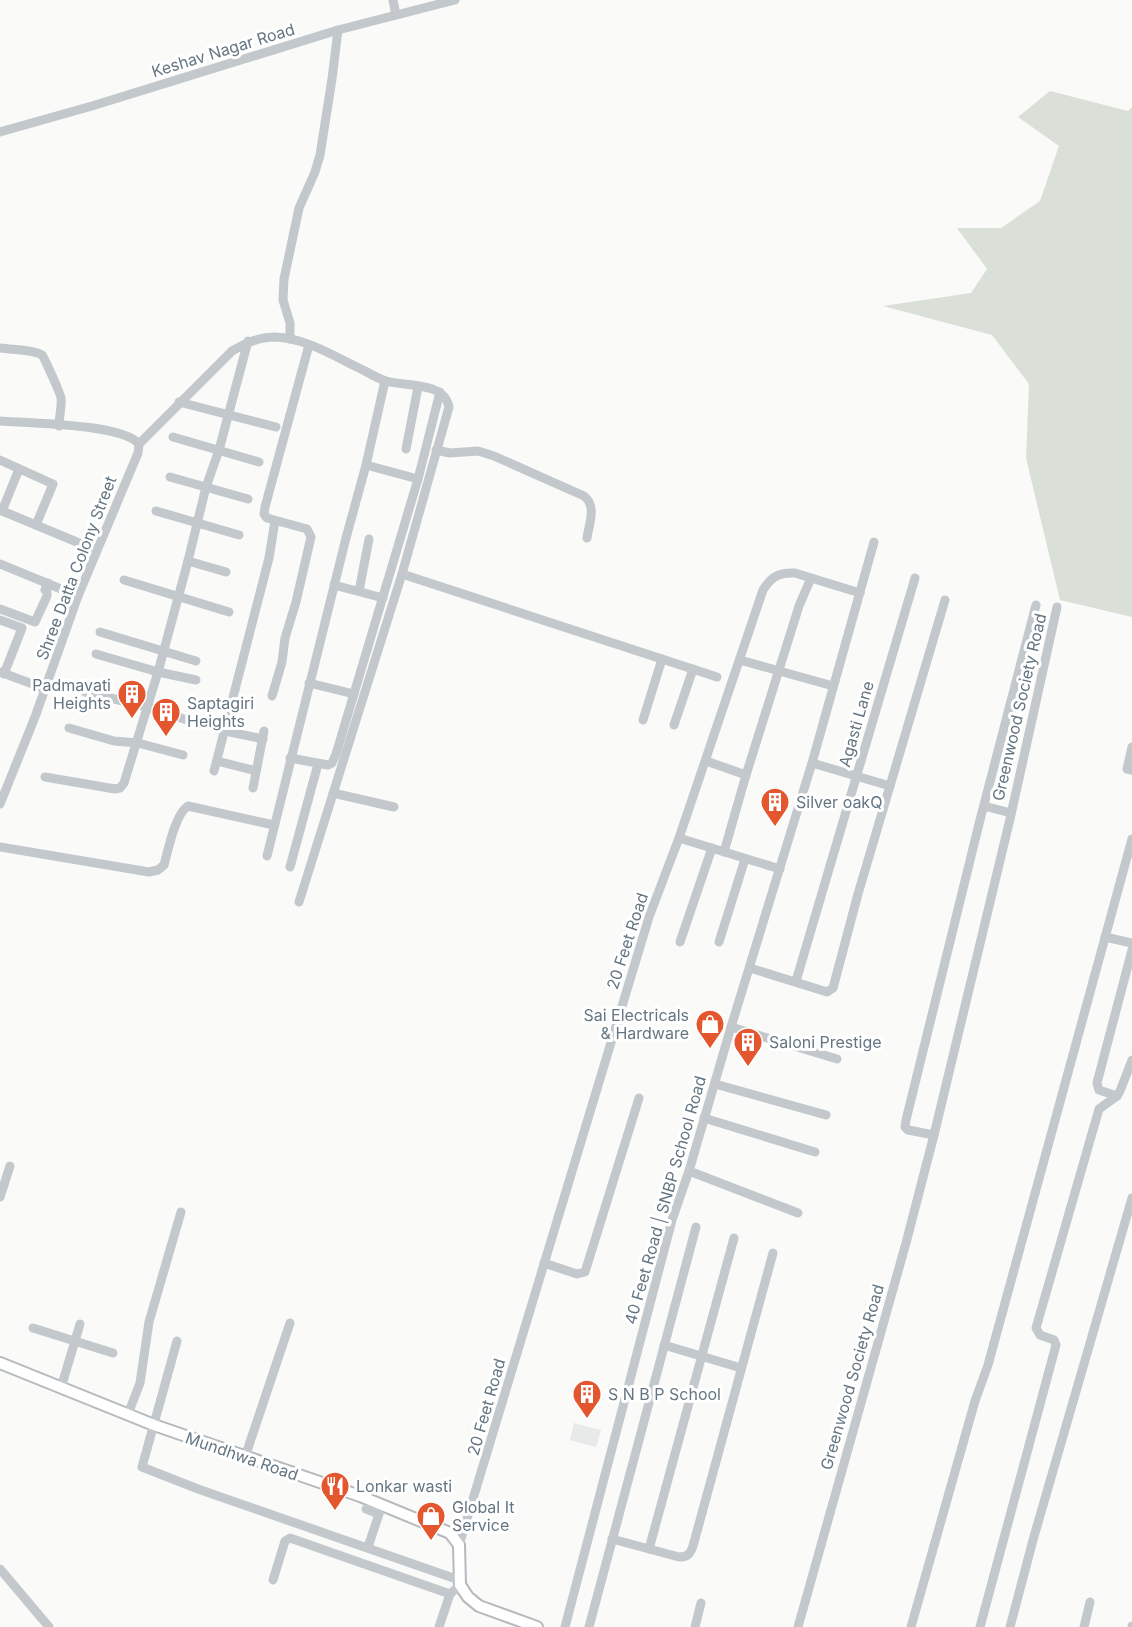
<svg xmlns="http://www.w3.org/2000/svg" width="1132" height="1627" viewBox="0 0 1132 1627" font-family="Inter,sans-serif">
  <rect width="100%" height="100%" fill="#fafaf8"/>
  <polygon fill="#e8e9e9" points="574,1423 601,1430 596,1447 570,1440"/>
  <polygon fill="#dadfd7" points="1050,91 1128,111 1132,107 1132,617 1060,600 1026,458 1029,384 992,335 883,306 971,293 987,269 957,228 1001,228 1040,201 1059,146 1018,117"/>
  <g fill="none" stroke-linecap="round" stroke-linejoin="round">
    <g stroke="#b5babe" stroke-width="14">
      <polyline id="major" points="0,1363 154,1425 360,1496 450,1533 459,1545 460,1585 468,1597 479,1606 537,1627"/>
    </g>
    <g stroke="#c3c8cc" stroke-width="9">
      <polyline points="393,0 396,15"/>
      <polyline points="0,132 92,106 338,30 455,0"/>
      <polyline points="290,339 290,323 283,300 284,279 299,208 315,172 320,155 332,79 338,30"/>
      <path d="M0 348C12 350 32 349 42 355 44 357 61 395 61 398 62 407 59 417 59 426"/>
      <polyline points="179,402 276,427"/>
      <path d="M0 421C28 423 123 424 139 444"/>
      <polyline points="173,437 259,462"/>
      <path d="M139 444 232 351C246 343 259 337 275 337 307 338 337 358 365 371 372 375 379 379 386 381 406 387 444 381 449 407L402 574 299 902"/>
      <polyline points="406,449 418,387"/>
      <path d="M436 450 450 453 478 451 494 456 584 496C597 506 589 524 587 538"/>
      <polyline points="0,460 53,484 36,525"/>
      <polyline points="366,465 418,479"/>
      <polyline points="170,477 248,499"/>
      <polyline points="0,510 96,550"/>
      <polyline points="2,511 19,469"/>
      <polyline points="156,511 239,535"/>
      <polyline points="188,561 226,572"/>
      <polyline points="0,564 78,596"/>
      <polyline points="402,574 717,677"/>
      <polyline points="124,580 229,612"/>
      <polyline points="334,585 383,598"/>
      <polyline points="359,591 369,539"/>
      <polyline points="0,609 35,622 47,596 47,592 45,590 48,583"/>
      <polyline points="0,620 22,628 4,674"/>
      <polyline points="100,632 196,661"/>
      <polyline points="96,654 158,672 196,680"/>
      <polyline points="740,660 833,686"/>
      <polyline points="0,672 46,689"/>
      <polyline points="309,683 354,694"/>
      <polyline points="85,692 148,707 196,723"/>
      <polyline points="272,696 282,662 285,638 296,602 311,537 307,529 267,518 264,514 265,507 309,345"/>
      <polyline points="643,720 662,659"/>
      <polyline points="674,725 693,669"/>
      <polyline points="69,728 114,741 138,743 183,755"/>
      <polyline points="225,731 263,739"/>
      <polyline points="1132,747 1127,769 1132,770"/>
      <polyline points="290,758 328,765 332,763 336,754 418,479 440,392"/>
      <polyline points="217,761 256,771"/>
      <polyline points="706,761 746,775"/>
      <polyline points="812,763 890,786"/>
      <polyline points="214,771 269,558 275,521"/>
      <polyline points="45,777 115,789 120,788 124,783 158,672 188,561 206,487 219,450 248,341"/>
      <polyline points="253,788 264,731"/>
      <polyline points="333,793 394,807"/>
      <polyline points="0,804 35,717 78,596 138,453 139,444"/>
      <polyline points="984,806 1011,813"/>
      <polyline points="679,838 780,869"/>
      <path d="M0 847 149 872 158 870 164 865C168 851 175 814 188 806L274 825"/>
      <polyline points="724,852 746,775 799,606 811,578"/>
      <polyline points="267,856 346,538 366,465 385,381"/>
      <polyline points="290,867 318,764"/>
      <polyline points="1105,937 1132,943"/>
      <polyline points="680,942 712,848"/>
      <polyline points="719,942 745,859"/>
      <polyline points="750,968 827,992 833,988 858,894 945,600"/>
      <polyline points="796,981 915,578"/>
      <polyline points="731,1027 837,1059"/>
      <polyline points="715,1084 826,1115"/>
      <polyline points="1117,1096 1099,1090 1097,1083 1132,950"/>
      <polyline points="704,1118 815,1152"/>
      <polyline points="934,1135 908,1130 905,1127 906,1120 980,820 1036,605"/>
      <polyline points="689,1171 798,1213"/>
      <polyline points="0,1197 10,1166"/>
      <polyline points="544,1263 577,1274 585,1272 639,1098"/>
      <polyline points="33,1328 113,1353"/>
      <polyline points="177,1341 142,1467 198,1489 459,1580"/>
      <polyline points="664,1345 741,1368"/>
      <polyline points="61,1388 80,1324"/>
      <polyline points="128,1414 140,1383 149,1322 181,1212"/>
      <polyline points="245,1457 290,1323"/>
      <polyline points="366,1509 379,1514 368,1547"/>
      <path d="M612 1539 679 1557C688 1557 690 1554 693 1546L773 1253"/>
      <path d="M459 1545 649 917 679 838 763 590C771 577 779 572 795 573L860 593"/>
      <polyline points="649,1549 734,1238"/>
      <polyline points="0,1569 49,1627"/>
      <polyline points="273,1580 285,1541 290,1538 450,1594"/>
      <polyline points="439,1627 450,1594 460,1585"/>
      <polyline points="565,1627 672,1220 689,1171 731,1027 812,763 874,542"/>
      <polyline points="589,1627 696,1227"/>
      <polyline points="695,1627 701,1603"/>
      <polyline points="798,1627 906,1243 934,1135 1010,819 1057,607"/>
      <polyline points="911,1627 975,1401 988,1365 1132,839"/>
      <polyline points="980,1627 1056,1345 1054,1340 1040,1335 1036,1328 1099,1109 1117,1096 1120,1091 1132,1060"/>
      <polyline points="1010,1627 1033,1540 1132,1198"/>
      <polyline points="1084,1627 1090,1602"/>
      <polyline points="1132,1627 1132,1626"/>
    </g>
    <use href="#major" stroke="#fff" stroke-width="10"/>
  </g>
  <defs>
    <g id="building-pin" transform="scale(1.5)"><path d="M0 17L-7.5 6A9.5 9.5 0 1 1 7.5 6Z" fill="#e4572e" stroke="#fff"/><path d="M-4-6H4V6H1V3H-1V6H-4ZM-2.5-4.3h1.7v1.8h-1.7ZM.8-4.3h1.7v1.8H.8ZM-2.5-1h1.7V.8h-1.7ZM.8-1h1.7V.8H.8Z" fill="#fff"/></g>
    <g id="shop-pin" transform="scale(1.5)"><path d="M0 17L-7.5 6A9.5 9.5 0 1 1 7.5 6Z" fill="#e4572e" stroke="#fff"/><path d="M-5-2.5h2.3a2.7 3.5 0 0 1 5.4 0H5L5.5 6h-11ZM-1.5-2.5h3a1.5 2.3 0 0 0-3 0Z" fill="#fff"/></g>
    <g id="restaurant-pin" transform="scale(1.5)"><path d="M0 17L-7.5 6A9.5 9.5 0 1 1 7.5 6Z" fill="#e4572e" stroke="#fff"/><path d="M-5-6h1v4h1v-4h1v4h1v-4h1v5L-1.5 .5V6h-2V.5L-5-1ZM5-6V6H3V1.5H1.5Q1.5-4 5-6Z" fill="#fff"/></g>
  </defs>
  <g fill-rule="evenodd">
    <use href="#building-pin" x="132" y="694"/>
    <use href="#building-pin" x="166" y="712"/>
    <use href="#building-pin" x="775" y="802"/>
    <use href="#shop-pin" x="710" y="1024"/>
    <use href="#building-pin" x="748" y="1042"/>
    <use href="#building-pin" x="587" y="1394"/>
    <use href="#restaurant-pin" x="335" y="1486"/>
    <use href="#shop-pin" x="431" y="1516"/>
  </g>
  <g text-anchor="middle" dominant-baseline="central" stroke-width="6" stroke-linejoin="round" paint-order="stroke">
    <g font-size="16" fill="#657683" stroke="#fff">
      <text transform="translate(223 50) rotate(-17)">Keshav Nagar Road</text>
      <text transform="translate(76 568) rotate(-69)">Shree Datta Colony Street</text>
      <text transform="translate(1019 707) rotate(-77)">Greenwood Society Road</text>
      <text transform="translate(856 724) rotate(-74)">Agasti Lane</text>
      <text transform="translate(627 941) rotate(-72)">20 Feet Road</text>
      <text transform="translate(665 1200) rotate(-74)">40 Feet Road | SNBP School Road</text>
      <text transform="translate(852 1377) rotate(-74)">Greenwood Society Road</text>
      <text transform="translate(486 1407) rotate(-74)">20 Feet Road</text>
      <text transform="translate(242 1456) rotate(19)">Mundhwa Road</text>
    </g>
    <g font-size="16" fill="#657683" stroke="#fff" text-anchor="start">
      <text x="111" y="685" text-anchor="end">Padmavati<tspan x="111" dy="18">Heights</tspan></text>
      <text x="187" y="703">Saptagiri<tspan x="187" dy="18">Heights</tspan></text>
      <text x="796" y="802">Silver oakQ</text>
      <text x="689" y="1015" text-anchor="end">Sai Electricals<tspan x="689" dy="18">&amp; Hardware</tspan></text>
      <text x="769" y="1042">Saloni Prestige</text>
      <text x="608" y="1394">S N B P School</text>
      <text x="356" y="1486">Lonkar wasti</text>
      <text x="452" y="1507">Global It<tspan x="452" dy="18">Service</tspan></text>
    </g>
  </g>
</svg>
